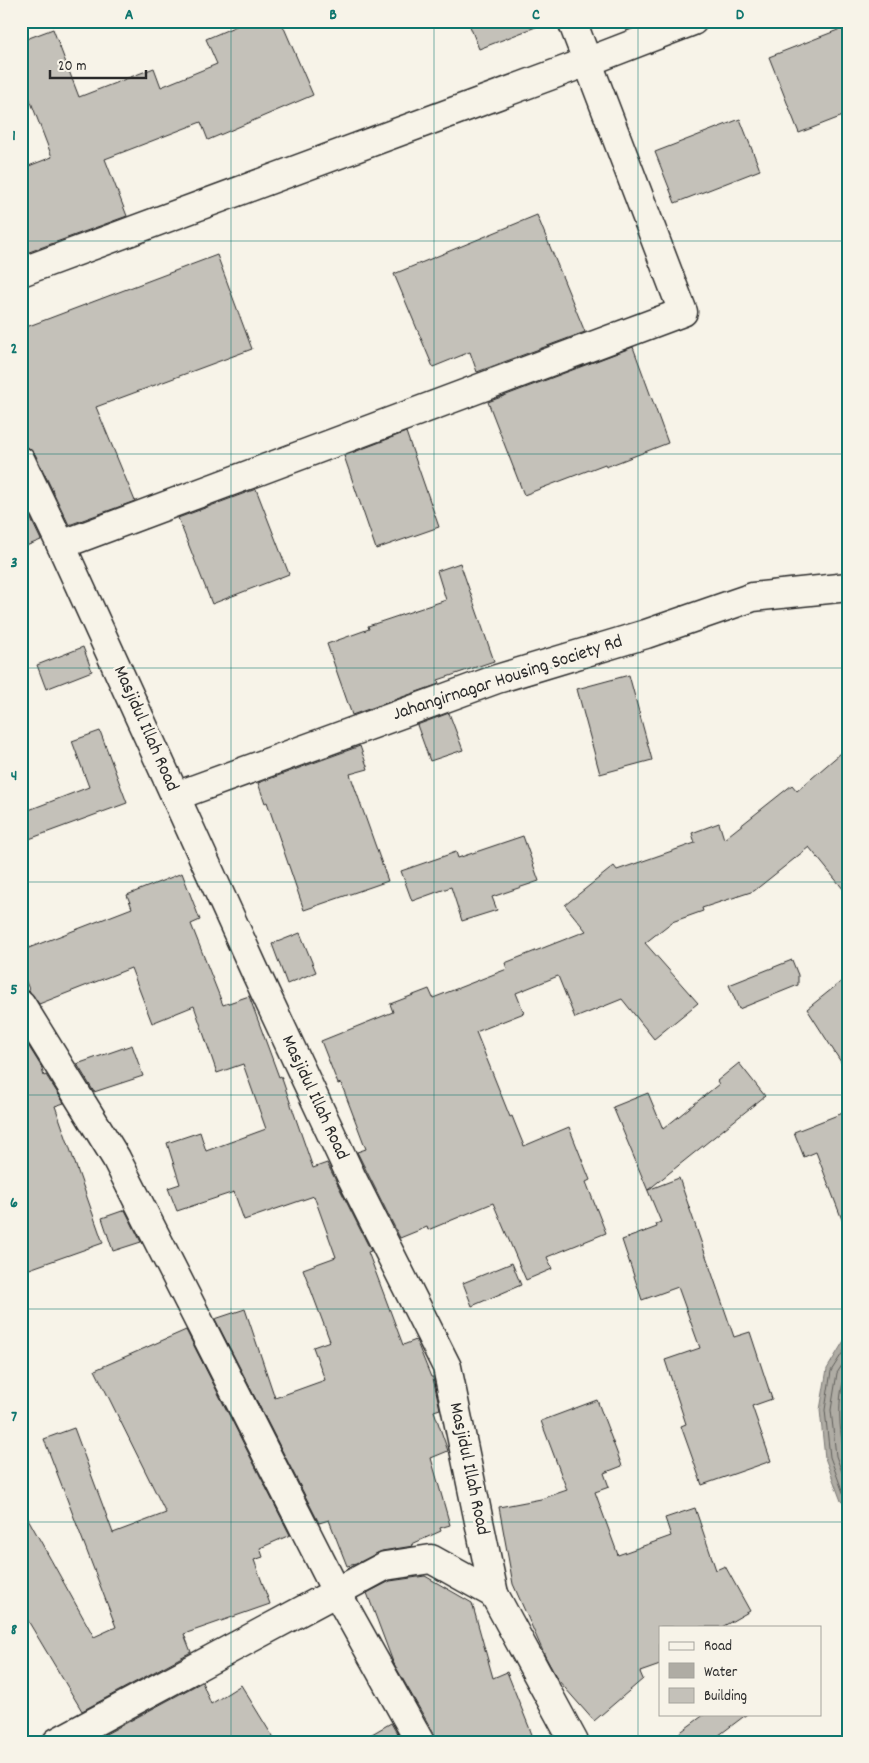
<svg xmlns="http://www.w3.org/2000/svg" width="869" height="1763" viewBox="0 0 869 1763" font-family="Dekko,sans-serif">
  <rect width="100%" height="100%" fill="#f7f3e8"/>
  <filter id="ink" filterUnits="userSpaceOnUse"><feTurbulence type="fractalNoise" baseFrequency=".02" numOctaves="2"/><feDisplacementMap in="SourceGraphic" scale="10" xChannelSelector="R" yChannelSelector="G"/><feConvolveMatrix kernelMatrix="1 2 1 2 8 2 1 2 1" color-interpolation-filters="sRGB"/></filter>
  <g filter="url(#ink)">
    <polygon fill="#afaca4" stroke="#7a7874" points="848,1334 848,1508 841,1501 825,1458 820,1410 827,1369"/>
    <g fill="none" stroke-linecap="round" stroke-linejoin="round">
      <g stroke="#605f5b" stroke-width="1">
        <polyline points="848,1344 831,1371 825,1410 830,1457 845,1498 848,1501"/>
        <polyline points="848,1356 837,1373 831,1410 836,1456 848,1488"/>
        <path d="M848 1370C835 1392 839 1442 848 1465"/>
      </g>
    </g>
    <g fill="#c4c1b9" stroke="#2b2b2b">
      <polygon points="248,21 281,21 313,95 208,140 201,122 105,159 127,216 21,255 21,169 52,157 21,76 21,41 53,29 79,97 154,68 161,87 217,64 206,39"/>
      <polygon points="468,21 545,21 546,23 479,49"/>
      <polygon points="848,26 848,114 799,133 769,57"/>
      <polygon points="740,119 760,170 675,203 655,152"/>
      <polygon points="537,215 585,332 477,372 470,352 433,367 394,274"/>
      <polygon points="217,255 252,349 96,407 135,501 69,525 35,454 29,448 21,446 21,329"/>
      <polygon points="633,347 668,443 606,467 605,464 524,495 488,402"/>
      <polygon points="406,432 439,527 376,549 344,456"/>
      <polygon points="256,489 289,574 212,604 178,518"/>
      <polygon points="21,498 41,540 21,548"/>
      <polygon points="460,563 494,661 438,680 439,684 352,715 327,644 369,629 368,626 446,600 437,571"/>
      <polygon points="83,647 92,671 46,689 37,665"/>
      <polygon points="629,675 652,760 600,774 577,689"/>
      <polygon points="449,713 463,750 430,761 417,725"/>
      <polygon points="100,731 127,803 21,842 21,813 89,787 72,741"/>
      <polygon points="360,746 368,769 350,774 388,881 304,910 267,802 265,803 258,783"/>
      <polygon points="848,747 848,895 809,847 754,891 702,908 703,911 672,922 645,943 698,1003 654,1039 622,999 575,1018 558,976 516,993 524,1013 476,1032 510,1117 512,1116 524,1146 569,1127 590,1180 586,1182 606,1233 547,1257 552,1269 526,1280 493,1203 428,1230 427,1227 400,1238 357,1152 366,1149 341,1083 338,1084 321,1041 393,1012 390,1004 429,989 433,998 507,969 505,963 586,931 565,905 614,866 617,870 695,843 692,833 719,823 724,839 792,785 797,791"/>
      <polygon points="523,836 539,881 492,897 497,910 462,921 451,887 412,901 401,871 456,852 458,858"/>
      <polygon points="182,873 200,920 191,924 223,1005 249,996 279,1077 281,1076 313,1168 327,1163 371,1251 368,1252 403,1345 416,1340 431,1377 433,1377 433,1378 440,1409 434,1411 448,1451 431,1458 450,1525 440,1528 441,1531 412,1544 413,1546 382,1551 356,1564 347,1566 329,1520 319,1523 215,1319 245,1309 275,1398 325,1380 313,1347 330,1341 303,1269 336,1257 314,1196 244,1220 234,1192 177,1211 168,1188 180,1184 167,1143 200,1132 206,1151 266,1129 243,1064 217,1073 194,1006 152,1023 131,968 39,1004 30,992 21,969 21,951 132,908 127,895"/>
      <polygon points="300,933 316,972 287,984 272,944"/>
      <polygon points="792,960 798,975 798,985 739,1009 729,985"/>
      <polygon points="848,976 848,1073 807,1009"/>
      <polygon points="21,1034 41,1066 44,1076 46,1075 64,1103 55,1106 103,1243 21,1272"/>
      <polygon points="132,1045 143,1076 94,1092 77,1064"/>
      <polygon points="739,1063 765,1096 648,1190 679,1178 734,1337 750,1332 772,1399 752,1406 771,1461 702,1485 681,1426 686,1424 665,1360 700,1348 678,1287 642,1300 622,1240 657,1227 656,1224 661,1222 613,1107 648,1093 663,1129 719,1084 717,1081"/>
      <polygon points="848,1111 848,1230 846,1230 816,1152 804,1157 794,1132"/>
      <polygon points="125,1210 141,1242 113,1251 102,1218"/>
      <polygon points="512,1263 521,1285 472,1306 463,1283"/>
      <polygon points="186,1330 290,1535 260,1548 263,1557 254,1560 270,1604 184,1634 191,1652 82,1711 21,1609 21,1506 94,1637 116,1627 44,1439 74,1428 113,1533 166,1513 95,1370"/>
      <polygon points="597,1400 622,1466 604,1473 609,1487 595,1492 618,1555 671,1536 665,1518 695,1508 716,1570 725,1566 750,1611 722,1627 660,1627 660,1665 640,1672 643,1679 594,1721 558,1680 545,1656 513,1584 499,1507 541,1499 567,1490 541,1421"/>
      <polygon points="425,1576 472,1603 493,1678 507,1672 535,1742 436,1742 434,1734 393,1662 367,1593 390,1581"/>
      <polygon points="202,1682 211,1704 241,1685 276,1742 91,1742"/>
      <polygon points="705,1714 747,1714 710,1742 667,1742"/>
      <polygon points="391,1723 402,1742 358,1742"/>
    </g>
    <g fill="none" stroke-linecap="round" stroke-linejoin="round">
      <g stroke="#2b2b2b" stroke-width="31">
        <g id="minor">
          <polyline points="21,272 587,62 693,21"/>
          <polyline points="21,461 61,545 254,969 351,1176 447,1367 494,1594 574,1742"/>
          <polyline points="61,545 683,312 572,21"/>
          <polyline points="176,796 497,679 646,634 753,597 848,587"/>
          <polyline points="21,1004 116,1158 337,1593 420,1742"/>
          <polyline points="57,1742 385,1566 431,1559 494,1594"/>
        </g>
      </g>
      <use href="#minor" stroke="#f7f3e8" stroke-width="28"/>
    </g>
  </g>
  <path fill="none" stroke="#0f766e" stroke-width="1" stroke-opacity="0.55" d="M231 21V1742M434 21V1742M638 21V1742M21 241H848M21 454H848M21 668H848M21 882H848M21 1095H848M21 1309H848M21 1522H848"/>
  <g text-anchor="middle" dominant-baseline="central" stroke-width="5" stroke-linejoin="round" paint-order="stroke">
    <g font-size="19" fill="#2b2b2b" stroke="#f7f3e8">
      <text transform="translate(508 679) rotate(-18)">Jahangirnagar Housing Society Rd</text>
      <text transform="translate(145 729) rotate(66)">Masjidul Illah Road</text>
      <text transform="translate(314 1098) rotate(65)">Masjidul Illah Road</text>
      <text transform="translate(468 1469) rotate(78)">Masjidul Illah Road</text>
    </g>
  </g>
  <rect width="869" height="1763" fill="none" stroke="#f7f3e8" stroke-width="55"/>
  <rect x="659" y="1626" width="162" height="90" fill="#f7f3e8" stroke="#a5a39c"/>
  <rect x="669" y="1642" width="25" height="8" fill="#f7f3e8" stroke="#a5a39c"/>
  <text x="704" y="1650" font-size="15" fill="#2b2b2b">Road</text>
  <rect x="669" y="1663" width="25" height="15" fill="#afaca4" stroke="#a5a39c"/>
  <text x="704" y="1676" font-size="15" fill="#2b2b2b">Water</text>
  <rect x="669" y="1688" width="25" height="15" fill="#c4c1b9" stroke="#a5a39c"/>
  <text x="704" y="1700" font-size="15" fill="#2b2b2b">Building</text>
  <path d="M50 70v8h96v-8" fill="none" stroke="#2b2b2b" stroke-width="2.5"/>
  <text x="58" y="70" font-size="15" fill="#2b2b2b" stroke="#f7f3e8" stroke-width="4" paint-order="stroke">20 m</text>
  <rect x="28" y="28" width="814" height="1708" fill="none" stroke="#0f766e" stroke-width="2"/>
  <g font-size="16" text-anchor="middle" font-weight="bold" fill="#0f766e">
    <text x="129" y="19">A</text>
    <text x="333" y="19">B</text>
    <text x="536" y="19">C</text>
    <text x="740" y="19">D</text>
    <text x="14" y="140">1</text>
    <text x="14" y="353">2</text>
    <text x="14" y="567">3</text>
    <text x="14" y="780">4</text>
    <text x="14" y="994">5</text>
    <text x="14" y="1207">6</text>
    <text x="14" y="1421">7</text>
    <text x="14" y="1634">8</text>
  </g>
</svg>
